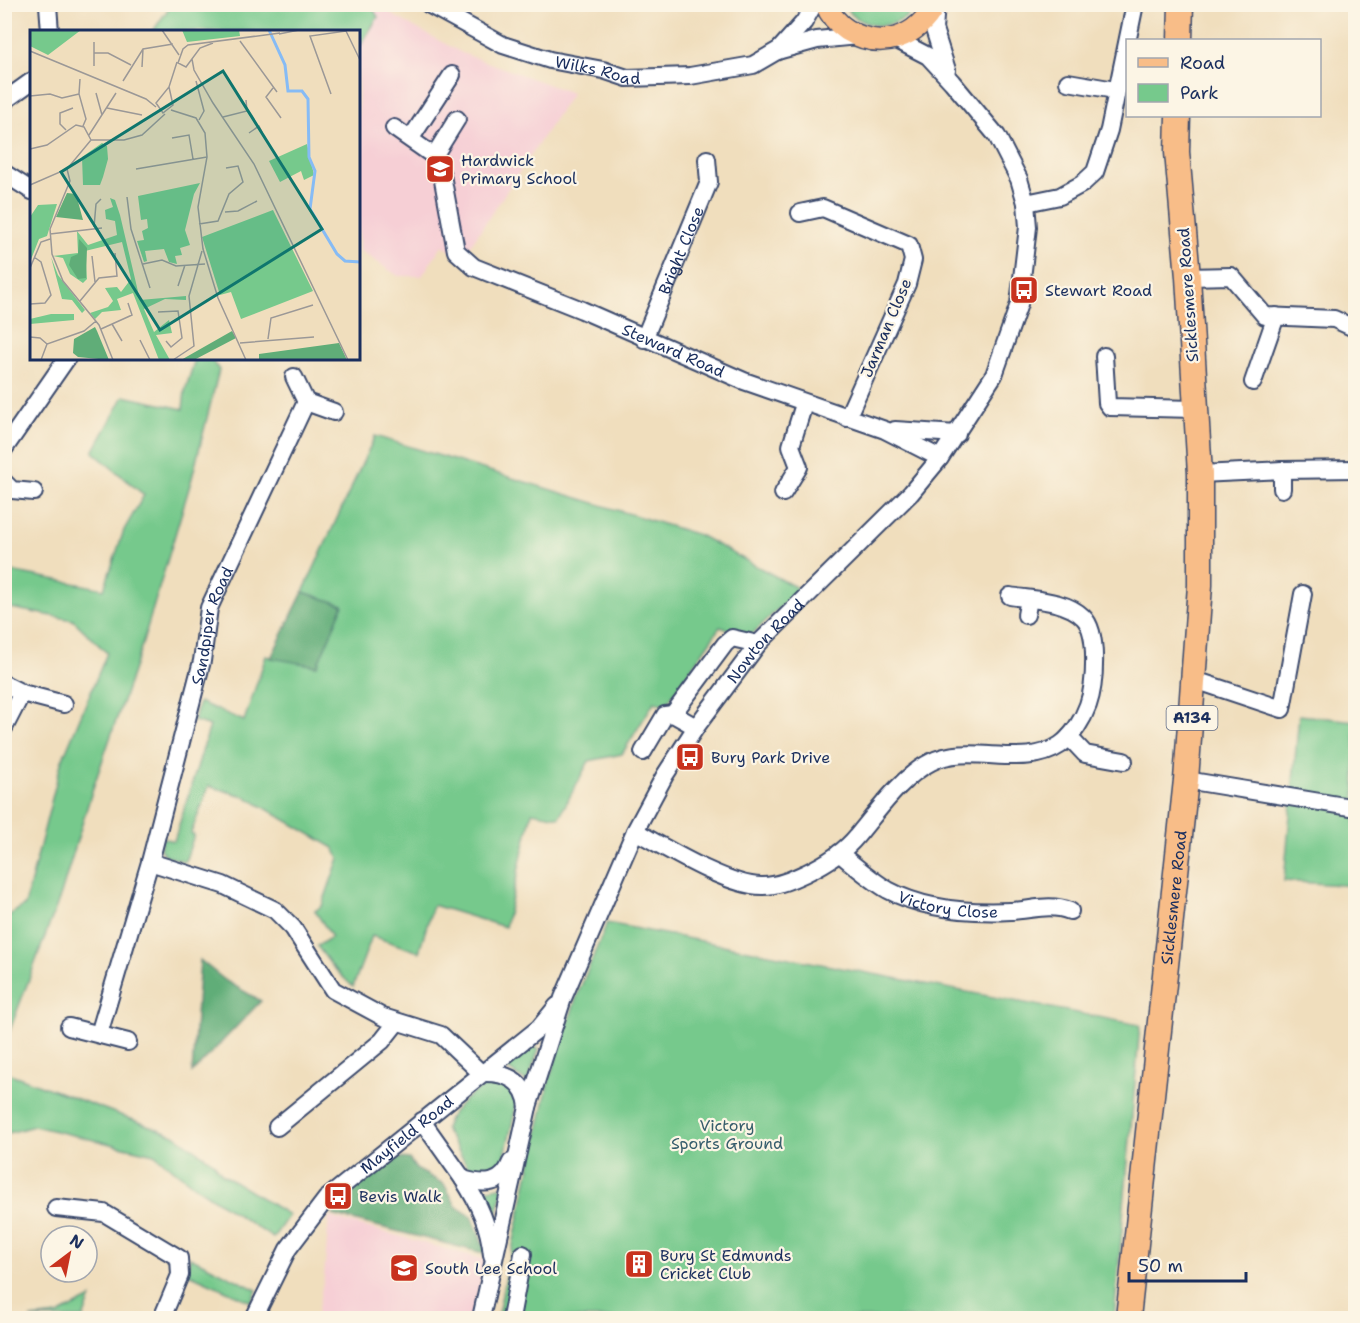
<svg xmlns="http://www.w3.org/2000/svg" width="1360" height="1323" viewBox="0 0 1360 1323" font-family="'Shantell Sans',sans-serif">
  <rect width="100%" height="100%" fill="#fcf5e5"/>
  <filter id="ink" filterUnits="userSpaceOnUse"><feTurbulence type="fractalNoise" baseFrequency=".0167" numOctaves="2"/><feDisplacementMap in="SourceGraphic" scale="12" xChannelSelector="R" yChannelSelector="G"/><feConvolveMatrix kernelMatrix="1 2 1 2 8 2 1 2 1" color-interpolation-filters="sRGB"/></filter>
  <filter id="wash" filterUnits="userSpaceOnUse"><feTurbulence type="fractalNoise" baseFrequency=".008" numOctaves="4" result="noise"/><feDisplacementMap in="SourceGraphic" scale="24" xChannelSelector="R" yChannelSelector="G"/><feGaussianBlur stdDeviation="1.35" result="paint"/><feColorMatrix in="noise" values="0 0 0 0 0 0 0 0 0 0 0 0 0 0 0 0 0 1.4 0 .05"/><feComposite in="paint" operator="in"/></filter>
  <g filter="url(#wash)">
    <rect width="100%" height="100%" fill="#f0debd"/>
    <g fill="#f6cfd5">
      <polygon points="171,5 382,5 394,16 462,53 572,93 462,258 442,245 422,276 398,276 359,250 358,32 153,32"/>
      <polygon points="329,1217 487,1260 470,1318 316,1318 324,1277"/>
    </g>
    <g fill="#76c98c" stroke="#487c75" stroke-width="1.5">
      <polygon points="171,5 371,5 378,17 359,48 358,32 153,31"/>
      <path d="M844 5H918C900 31 862 33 844 5Z"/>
      <polygon points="195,359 211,359 219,370 192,478 142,645 92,791 61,894 5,1043 5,918 25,905 61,763 107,653 73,620 5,607 5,570 104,589 124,530 144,495 93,452 124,396 183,409 185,391"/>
      <polygon points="375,436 699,535 799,589 749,637 720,627 666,705 654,702 622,754 589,761 559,817 532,812 505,927 433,905 419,952 372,936 353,987 332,966 317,946 332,937 315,911 322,906 339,858 334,848 246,797 209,786 191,833 194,835 185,862 165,855 160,849 162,838 174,841 210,726 194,721 199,702 244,721 266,656 317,666 343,605 303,592"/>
      <polygon points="1299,715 1355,721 1355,886 1284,881"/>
      <polygon points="607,923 1140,1025 1114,1318 497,1318 549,1080 577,996"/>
      <polygon points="530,1045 539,1049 527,1082 504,1067"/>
      <polygon points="5,1072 174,1135 213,1162 222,1174 289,1215 273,1238 197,1188 154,1154 34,1126 5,1134"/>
      <path d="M495 1083 510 1088 517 1102 504 1160 498 1169 481 1174 470 1170 445 1129C449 1110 476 1087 495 1083Z"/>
      <polygon points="505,1186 496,1216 478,1191"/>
      <polygon points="190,1257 257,1290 251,1302 187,1273"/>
      <polygon points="91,1298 83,1318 30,1318 58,1315"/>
    </g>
    <g fill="#60ad78" stroke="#3e6e6b" stroke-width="1.5">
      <polygon points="303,592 343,605 317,666 271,658"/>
      <polygon points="200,960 226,981 261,1001 192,1073"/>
      <polygon points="391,1157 409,1159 416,1169 444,1184 456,1206 472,1217 487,1254 333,1215 348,1189"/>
    </g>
  </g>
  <g filter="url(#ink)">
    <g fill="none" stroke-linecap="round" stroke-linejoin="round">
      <g stroke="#3b496c" stroke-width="20">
        <g id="minor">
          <path id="s1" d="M428 4 503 45 550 60 603 70 627 78 690 76 753 65 777 51 817 40 858 36"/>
          <polyline points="936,4 934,29 947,70"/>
          <polyline points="48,5 50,32"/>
          <polyline points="778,51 804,22 814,4"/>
          <polyline points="1068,82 1115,90"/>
          <polyline points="4,101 32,81"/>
          <path id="s2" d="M394 128 434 156 442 175 456 251 474 267 582 310 744 381 885 430 940 458"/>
          <polyline points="411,138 452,75"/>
          <polyline points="434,156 457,119"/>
          <polyline points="4,173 32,191"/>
          <polyline points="1026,203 1060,196 1082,184 1095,172 1109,130 1135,4"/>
          <polyline points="800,213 823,208 909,245 913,260 907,284 847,418"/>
          <polyline points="1188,277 1231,276 1265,316 1334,319 1356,329"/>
          <path id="s3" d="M644 339 709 182 707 159"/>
          <polyline points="1104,356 1107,403 1110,407 1195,409"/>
          <polyline points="294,377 306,402 334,412"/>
          <polyline points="1253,382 1276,316"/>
          <polyline points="895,430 957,434"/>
          <polyline points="4,449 67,358"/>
          <polyline points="1282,470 1356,469"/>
          <polyline points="1200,474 1282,470 1282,489"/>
          <polyline points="4,482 12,490 34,492"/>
          <polyline points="783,493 799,467 791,446 804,404"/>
          <polyline points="1026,615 1029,599"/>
          <polyline points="1195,680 1282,709 1303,594"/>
          <polyline points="4,684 22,693 64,704"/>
          <polyline points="673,714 725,644 732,638 758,644"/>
          <polyline points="4,728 22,693"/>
          <polyline points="1069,737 1085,754 1124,761"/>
          <polyline points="643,752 665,715 673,714 696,727"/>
          <polyline points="1186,780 1356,808"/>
          <path d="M635 831C666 848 729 887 763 886 778 886 793 879 806 873 825 864 844 852 857 836 878 811 901 777 931 762 969 742 1023 770 1060 745 1073 736 1083 719 1088 705 1095 685 1099 632 1083 617 1066 600 1033 600 1010 596"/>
          <path id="s4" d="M839 853C855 866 871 880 888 890 925 910 970 913 1011 911 1032 910 1050 903 1070 911"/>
          <path d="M150 862 223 885 275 910 293 928 333 990 383 1017 441 1035 481 1073C506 1072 525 1080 528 1107"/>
          <polyline points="69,1027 128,1042"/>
          <path id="s5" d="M99 1034 150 862 202 661 209 608 306 402"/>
          <path d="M422 1121 463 1179C484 1185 502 1186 511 1162"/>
          <polyline points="277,1127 382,1041 397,1022"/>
          <path d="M463 1179C479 1204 489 1225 492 1255"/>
          <polyline points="56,1208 104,1213 179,1258 180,1275 162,1318"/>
          <path id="s6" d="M254 1318 288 1249 326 1199 539 1028 557 1006"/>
          <path id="s7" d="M481 1318 528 1107 563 998 635 831 665 775 696 727 758 644 911 493 940 458 994 375 1019 304 1028 227 1026 203 1019 179 997 136 952 82 928 56 895 39"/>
          <polyline points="511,1318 523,1254"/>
        </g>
      </g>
      <g stroke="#3b496c" stroke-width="24">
        <path id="major" d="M826 4C830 15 838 24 847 30 881 51 917 38 935 4"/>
      </g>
      <g stroke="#3b496c" stroke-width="27">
        <g id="highway">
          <polyline points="1180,40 1181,4"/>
          <path id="s8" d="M1128 1318 1186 780 1200 585V474L1188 277 1177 152 1178 116"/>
        </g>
      </g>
      <use href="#minor" stroke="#fff" stroke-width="16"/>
      <use href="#major" stroke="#f8bd88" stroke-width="21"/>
      <use href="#highway" stroke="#f8bd88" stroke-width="24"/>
    </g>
  </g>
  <defs>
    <g id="school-square" transform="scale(1.5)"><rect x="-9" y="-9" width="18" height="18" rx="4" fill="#c8321e" stroke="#fcf5e5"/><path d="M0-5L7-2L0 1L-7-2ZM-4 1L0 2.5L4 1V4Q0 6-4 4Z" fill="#fff"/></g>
    <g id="bus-square" transform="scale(1.5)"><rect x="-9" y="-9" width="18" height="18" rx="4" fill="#c8321e" stroke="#fcf5e5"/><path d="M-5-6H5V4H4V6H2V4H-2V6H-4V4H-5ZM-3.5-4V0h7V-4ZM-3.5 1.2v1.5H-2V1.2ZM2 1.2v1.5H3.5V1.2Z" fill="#fff"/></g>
    <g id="building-square" transform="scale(1.5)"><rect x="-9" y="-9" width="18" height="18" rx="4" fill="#c8321e" stroke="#fcf5e5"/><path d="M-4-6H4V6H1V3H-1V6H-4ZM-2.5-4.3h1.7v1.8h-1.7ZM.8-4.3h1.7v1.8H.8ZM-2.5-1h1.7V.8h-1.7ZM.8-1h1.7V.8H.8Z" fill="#fff"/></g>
  </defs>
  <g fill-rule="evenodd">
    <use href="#school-square" x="440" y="169"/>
    <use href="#bus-square" x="1024" y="290"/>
    <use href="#bus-square" x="690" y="757"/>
    <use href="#bus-square" x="338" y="1196"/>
    <use href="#building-square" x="639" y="1264"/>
    <use href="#school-square" x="404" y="1268"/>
  </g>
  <g text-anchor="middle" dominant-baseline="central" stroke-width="4.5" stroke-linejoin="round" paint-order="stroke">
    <rect fill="#fcf5e5" stroke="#5e6a86" stroke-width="1.5" x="1166.5" y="706" width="51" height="24" rx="4.5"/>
    <g font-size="15" font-weight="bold" fill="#1b2f5e">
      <text x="1192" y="718">A134</text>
    </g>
    <g font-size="16" fill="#1b2f5e" stroke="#fcf5e5">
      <text stroke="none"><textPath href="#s1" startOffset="184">Wilks Road</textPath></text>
      <text stroke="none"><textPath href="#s3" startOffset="96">Bright Close</textPath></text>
      <text transform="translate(1188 295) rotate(-94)">Sicklesmere Road</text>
      <text transform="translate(886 328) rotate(-67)">Jarman Close</text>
      <text stroke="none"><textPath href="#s2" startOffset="387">Steward Road</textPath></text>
      <text stroke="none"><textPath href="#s5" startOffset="424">Sandpiper Road</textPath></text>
      <text stroke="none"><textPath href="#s7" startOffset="744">Nowton Road</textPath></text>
      <text stroke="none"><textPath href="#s8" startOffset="423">Sicklesmere Road</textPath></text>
      <text stroke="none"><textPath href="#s4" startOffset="124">Victory Close</textPath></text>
      <text stroke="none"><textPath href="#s6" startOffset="243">Mayfield Road</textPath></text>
    </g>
    <g font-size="16" fill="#1b2f5e" stroke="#fcf5e5" text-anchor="start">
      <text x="461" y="160">Hardwick<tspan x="461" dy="18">Primary School</tspan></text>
      <text x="1045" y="290">Stewart Road</text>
      <text x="711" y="757">Bury Park Drive</text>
      <text x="359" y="1196">Bevis Walk</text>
      <text x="660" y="1255">Bury St Edmunds<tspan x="660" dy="18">Cricket Club</tspan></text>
      <text x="425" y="1268">South Lee School</text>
    </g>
    <g font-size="16" fill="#365d6c" stroke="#fcf5e5">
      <text x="727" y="1125">Victory<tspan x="727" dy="18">Sports Ground</tspan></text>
    </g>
  </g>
  <g transform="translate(30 30)">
    <rect width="330" height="330" fill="#f0debd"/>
    <path d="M0 0H51L18 25 0 16ZM152 0H209L210 6 157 12ZM72 113 77 116 78 129 73 147 70 155H53L52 127ZM277 114 284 145 274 150 271 141 250 152 239 131ZM170 153 164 164 155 200 160 215 150 218 152 225 145 226 147 234 139 232 134 219 115 221 117 231 114 232 107 211 114 210 112 201 118 198 117 189 111 190 108 166ZM80 168 85 170 90 185 110 270 156 266V270L135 269 114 279 124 302 139 290 142 303 126 305 140 330H129L103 263 87 269 91 280 72 282 65 289 60 283 78 277 83 271 75 258 87 257 91 262 101 249 92 212 55 221 57 249 53 253 40 244 33 228 23 226 48 223 47 201 58 215 87 205 85 191 76 189 75 180 83 177ZM27 174 17 206 9 209 0 232V187L8 175ZM243 180 283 261 211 289 201 262 190 265 172 207ZM21 227 28 245 55 280 52 283 42 270 32 269ZM21 284H44V290L0 294V289Z" fill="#76c98c"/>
    <path d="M37 163 46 164 53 190 26 187ZM49 209 57 218 56 248 48 249 39 235 41 227 48 224ZM65 297 67 301 79 330 48 327 43 323 44 309ZM202 301 206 308 164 330H151ZM309 313 317 330H229V324Z" fill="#60ad78"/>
    <path fill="none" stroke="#86bbf5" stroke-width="3" d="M239 0 255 35 258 61H272L278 69 279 127 285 141 280 179 307 224 315 231 330 232"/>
    <path fill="none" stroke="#9b9897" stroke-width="1.5" d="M132 0 149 25M249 4 269 0M210 11 247 62M183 13 170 18 156 37 148 33 153 19 158 15 250 3M0 21 116 69 126 77M64 23H78L101 35M162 29 164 40 183 73 224 134 318 330M64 36V12M112 37 113 19M50 49 49 64 56 89 53 96M93 51 113 19 143 14M166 51 174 81 169 90M139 57 143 75 133 83 126 73 139 57 147 32M243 58 236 67 251 88M66 63 72 85M301 64 280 6 316 1 330 30M0 66 20 64 32 68 49 64M77 78 112 85M141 80 166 88 175 103 177 127 168 177 173 219 188 268 216 330M193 87 217 81 216 70M36 100 30 94V83L43 78M219 103 229 96 232 102M59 105 86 63M142 108 159 105 163 129M61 110H94L112 105 135 84M0 119 17 115 46 95 54 97 61 110M37 139 40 151 20 199 22 224 33 251 69 295 83 330M106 139 177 127M0 155 37 139 61 110M97 167 101 199 120 258M195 182 208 181 227 171M169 194 188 191 199 164 213 152 208 136 196 138M64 197 66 174 71 169M20 204 72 198M62 226 65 252M113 234 132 230 146 236 175 234M0 238 11 212 20 209M148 256 155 235M50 271 69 248 87 246 85 223M0 274 15 273 21 265 11 232 4 227M128 282 148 281 152 308 141 317 136 311M82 294 92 311M71 299 102 285 98 273M0 307 10 308 17 314M238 309 241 288 283 275M110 310 120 330M210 313 284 307M11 330 17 314 54 301 66 291M143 330 164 316 159 266 172 221"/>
    <path fill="#0f766e" fill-opacity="0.15" stroke="#0f766e" stroke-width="3" d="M193 41 292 199 130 300 31 142Z"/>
    <rect width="330" height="330" fill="none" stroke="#1b2f5e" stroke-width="3"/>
  </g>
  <rect width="1360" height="1323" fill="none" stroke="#fcf5e5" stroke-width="24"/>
  <rect x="1126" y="39" width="195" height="78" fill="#fcf5e5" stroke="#a2a6af" stroke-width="1.5"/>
  <rect x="1138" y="58" width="30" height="9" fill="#f8bd88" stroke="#a2a6af" stroke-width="1.5"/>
  <text x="1180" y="69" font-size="18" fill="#1b2f5e">Road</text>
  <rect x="1138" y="84" width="30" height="18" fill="#76c98c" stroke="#a2a6af" stroke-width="1.5"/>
  <text x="1180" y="99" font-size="18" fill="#1b2f5e">Park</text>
  <g transform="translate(69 1254) rotate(32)"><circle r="28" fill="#fcf5e5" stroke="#a2a6af" stroke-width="1.5"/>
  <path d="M0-4.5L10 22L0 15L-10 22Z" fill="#c8321e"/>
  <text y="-9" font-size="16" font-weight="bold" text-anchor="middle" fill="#1b2f5e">N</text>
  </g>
  <path d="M1129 1272v9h117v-9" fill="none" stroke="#1b2f5e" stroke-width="3"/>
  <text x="1138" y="1272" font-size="18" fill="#1b2f5e" stroke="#fcf5e5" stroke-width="4.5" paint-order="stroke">50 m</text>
</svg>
